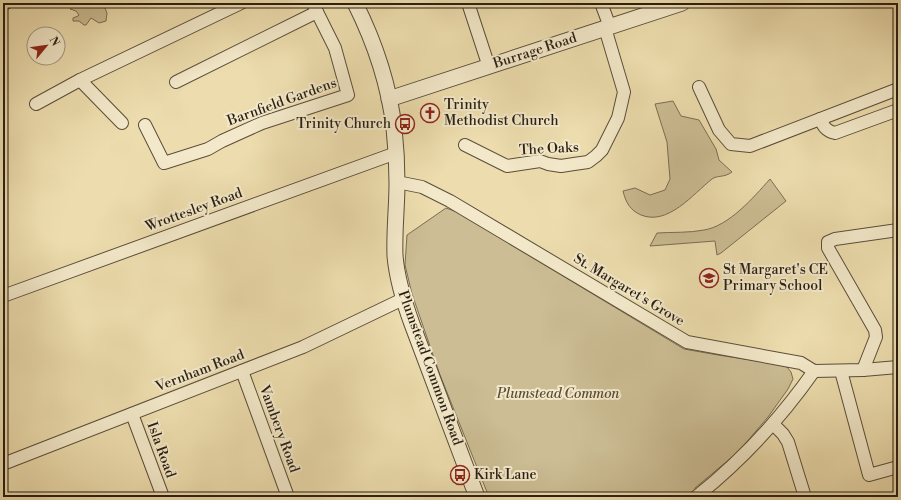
<svg xmlns="http://www.w3.org/2000/svg" width="901" height="500" viewBox="0 0 901 500" font-family="'Libre Bodoni',serif">
  <rect width="100%" height="100%" fill="#edddae"/>
  <filter id="stains"><feTurbulence type="fractalNoise" baseFrequency=".005" numOctaves="4"/><feColorMatrix values="0 0 0 0 .2 0 0 0 0 .09 0 0 0 0 .02 0 0 0 .5 -.17"/></filter>
  <radialGradient id="worn" r=".72"><stop offset=".6" stop-color="#630" stop-opacity="0"/><stop offset="1" stop-color="#630" stop-opacity=".3"/></radialGradient>
  <g fill="#ccbd94" stroke="#7a6e54">
    <path d="M95 3H103L107 13 106 21 99 23 91 18 86 25H84L79 21H73V18L78 16 79 15 76 11 70 9 72 7C81 3 90 13 95 3Z"/>
    <path d="M673 101 681 116 699 120 716 149 719 160 732 172C724 178 717 175 712 179 693 194 668 226 641 215 630 210 626 203 623 191L635 188 650 195 665 190 670 179 667 142 655 104Z"/>
    <path d="M770 179 786 201 721 253 717 255 715 241 650 246 657 233C672 232 689 233 704 230 729 226 753 198 770 179Z"/>
    <polygon points="446,208 457,212 684,349 718,355 777,364 787,367 791,372 793,379 788,389 768,417 738,452 695,488 698,497 489,497 440,375 412,294 405,265 407,235"/>
  </g>
  <g fill="none" stroke-linecap="round" stroke-linejoin="round">
    <g stroke="#5a4e3a" stroke-width="14">
      <g id="minor">
        <polyline points="601,3 610,27"/>
        <polyline points="3,4 6,3"/>
        <polyline points="469,6 489,67"/>
        <polyline points="80,80 122,123"/>
        <polyline points="176,82 317,12 313,3"/>
        <polyline points="699,87 719,130 731,144 750,146 898,89"/>
        <polyline points="36,104 80,80 241,3"/>
        <path d="M820 119C824 127 826 131 835 133L898 110"/>
        <polyline points="145,125 164,163 208,149 222,141 262,123 348,95 335,48 317,12"/>
        <polyline points="465,145 507,166 540,161 548,164 561,166 574,164 588,162 596,156 602,150 618,118 624,92 605,28"/>
        <polyline points="397,182 422,187 450,201 687,342 801,363 814,371 863,370 898,367"/>
        <polyline points="3,296 396,153"/>
        <polyline points="863,370 876,337 875,330 828,248 828,242 835,239 898,230"/>
        <polyline points="242,371 288,497"/>
        <polyline points="841,371 869,475 898,467"/>
        <polyline points="132,414 163,497"/>
        <polyline points="773,424 783,434 788,442 805,497"/>
        <polyline points="3,464 303,347 403,299"/>
        <path d="M696 497C741 461 781 418 814 371"/>
      </g>
    </g>
    <g stroke="#5a4e3a" stroke-width="17">
      <g id="tertiary">
        <path d="M355 3C374 41 389 85 394 128 396 146 397 165 397 183 397 207 394 231 395 256 397 279 404 302 412 324L477 497"/>
        <polyline points="389,99 682,3"/>
      </g>
    </g>
    <use href="#minor" stroke="#f3e9ca" stroke-width="12"/>
    <use href="#tertiary" stroke="#f3e9ca" stroke-width="15"/>
  </g>
  <defs>
    <g id="church-ring" transform="scale(1)"><circle r="9.5" fill="#f3e9ca" stroke="#8f2418" stroke-width="1.5"/><path d="M-1.2-6h2.4v3.5h3.3v2.4h-3.3V6h-2.4V-.1h-3.3v-2.4h3.3Z" fill="#8f2418"/></g>
    <g id="bus-ring" transform="scale(1)"><circle r="9.5" fill="#f3e9ca" stroke="#8f2418" stroke-width="1.5"/><path d="M-5-6H5V4H4V6H2V4H-2V6H-4V4H-5ZM-3.5-4V0h7V-4ZM-3.5 1.2v1.5H-2V1.2ZM2 1.2v1.5H3.5V1.2Z" fill="#8f2418"/></g>
    <g id="school-ring" transform="scale(1)"><circle r="9.5" fill="#f3e9ca" stroke="#8f2418" stroke-width="1.5"/><path d="M0-5L7-2L0 1L-7-2ZM-4 1L0 2.5L4 1V4Q0 6-4 4Z" fill="#8f2418"/></g>
  </defs>
  <g fill-rule="evenodd">
    <use href="#church-ring" x="430" y="113"/>
    <use href="#bus-ring" x="405" y="124"/>
    <use href="#school-ring" x="709" y="278"/>
    <use href="#bus-ring" x="460" y="475"/>
  </g>
  <g text-anchor="middle" dominant-baseline="central" stroke-width="4" stroke-linejoin="round" paint-order="stroke">
    <g font-size="14" fill="#291f13" stroke="#f3e9ca">
      <text transform="translate(535 51) rotate(-18)">Burrage Road</text>
      <text transform="translate(282 102) rotate(-20)">Barnfield Gardens</text>
      <text transform="translate(549 149) rotate(-3)">The Oaks</text>
      <text transform="translate(194 210) rotate(-20)">Wrottesley Road</text>
      <text transform="translate(629 290) rotate(31)">St. Margaret's Grove</text>
      <text transform="translate(430 368) rotate(70)">Plumstead Common Road</text>
      <text transform="translate(200 371) rotate(-21)">Vernham Road</text>
      <text transform="translate(279 429) rotate(70)">Vambery Road</text>
      <text transform="translate(161 450) rotate(70)">Isla Road</text>
    </g>
    <g font-size="14" fill="#291f13" stroke="#f3e9ca" text-anchor="start">
      <text x="444" y="105">Trinity<tspan x="444" dy="16">Methodist Church</tspan></text>
      <text x="391" y="124" text-anchor="end">Trinity Church</text>
      <text x="723" y="270">St Margaret's CE<tspan x="723" dy="16">Primary School</tspan></text>
      <text x="474" y="475">Kirk Lane</text>
    </g>
    <g font-size="14" font-style="italic" fill="#5a4e3a" stroke="#f3e9ca">
      <text x="558" y="394">Plumstead Common</text>
    </g>
  </g>
  <rect width="901" height="500" fill="none" stroke="#edddae" stroke-width="16"/>
  <rect x="4" y="4" width="893" height="492" fill="none" stroke="#291f13" stroke-width="2"/>
  <rect x="8" y="8" width="885" height="484" fill="none" stroke="#291f13"/>
  <g transform="translate(46 46) rotate(61)"><circle r="19" fill="#f3e9ca" stroke="#a29881"/>
  <path d="M0-3L7 15L0 10L-7 15Z" fill="#8f2418"/>
  <text y="-6" font-size="11" font-weight="bold" text-anchor="middle" fill="#291f13">N</text>
  </g>
  <rect width="100%" height="100%" filter="url(#stains)"/>
  <rect width="100%" height="100%" fill="url(#worn)"/>
</svg>
